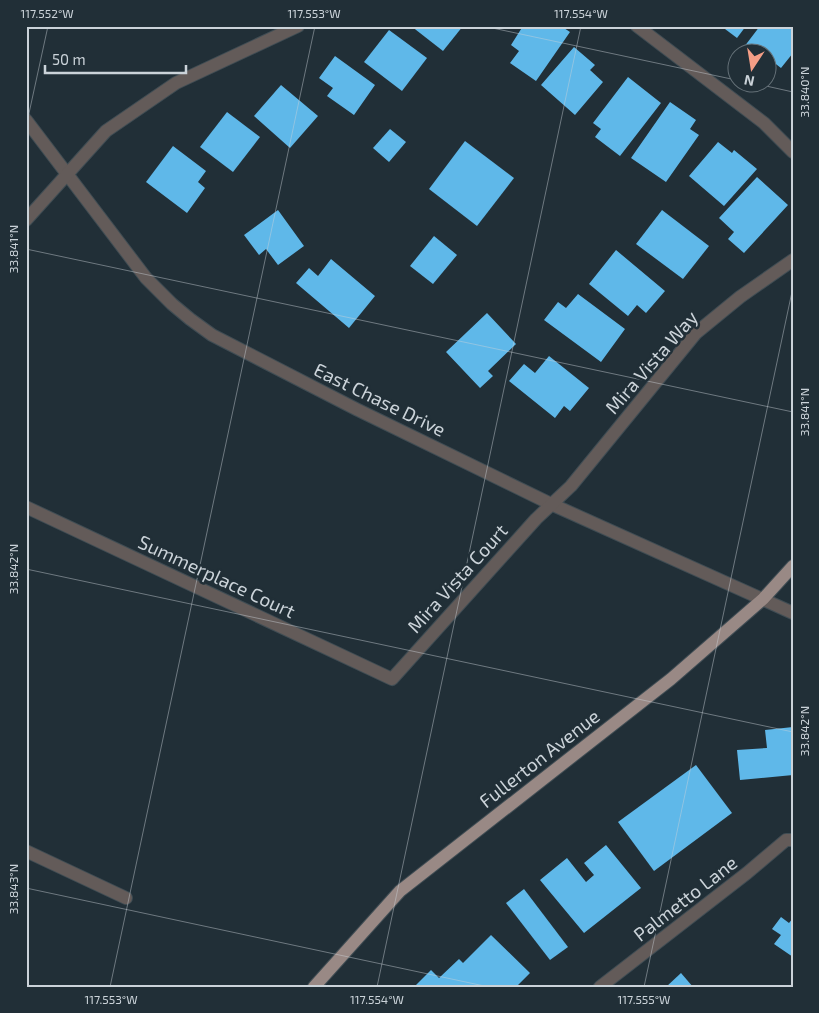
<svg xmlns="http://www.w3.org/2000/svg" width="819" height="1013" viewBox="0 0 819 1013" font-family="'Exo 2',sans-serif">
  <rect width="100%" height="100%" fill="#212f37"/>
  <g fill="#5fb8e9">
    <polygon points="411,26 463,26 443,51"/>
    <polygon points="523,26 561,26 570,32 536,81 510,63 519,51 511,45"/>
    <polygon points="721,26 746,26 737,38"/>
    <polygon points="760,26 793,26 793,53 781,68 768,58 766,60 766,52 751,52 744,47"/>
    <polygon points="389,30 427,58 402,91 364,62"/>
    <polygon points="574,47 595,65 590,70 603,82 575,115 541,85"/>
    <polygon points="335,56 375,85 354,115 327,96 333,88 319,78"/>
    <polygon points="628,77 661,103 620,156 595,137 601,129 593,123"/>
    <polygon points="281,85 318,116 290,148 254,116"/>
    <polygon points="670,102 696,120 690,129 699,135 666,182 631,158"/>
    <polygon points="227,112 260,137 233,172 200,147"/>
    <polygon points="390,129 406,142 389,162 373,148"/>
    <polygon points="465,141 514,178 477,226 429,189"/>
    <polygon points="718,142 732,153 734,150 757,169 724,206 689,176"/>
    <polygon points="173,146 206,171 198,182 205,188 187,213 146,182"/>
    <polygon points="757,177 788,205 744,253 728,239 734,232 719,218"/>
    <polygon points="278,210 304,246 278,265 266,249 259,255 244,235"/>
    <polygon points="662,210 709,246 683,279 636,244"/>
    <polygon points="434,236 457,255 433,284 410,266"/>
    <polygon points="616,250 665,291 646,313 637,305 628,316 589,284"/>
    <polygon points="331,259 375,296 349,328 296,283 309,268 318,276"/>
    <polygon points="578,294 625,329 601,362 544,320 558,302 566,308"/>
    <polygon points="487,313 516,344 488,371 493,376 480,388 446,352"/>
    <polygon points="549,356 589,388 570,411 564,406 555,418 509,381 524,364 535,373"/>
    <polygon points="793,727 793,775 740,780 737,750 767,748 765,730"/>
    <polygon points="696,765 732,813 654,871 618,822"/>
    <polygon points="606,845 641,888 584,933 540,880 567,858 586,882 594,875 584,863"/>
    <polygon points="524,889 568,947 550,960 506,903"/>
    <polygon points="781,917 789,923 793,918 793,957 774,944 781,935 772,929"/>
    <polygon points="491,935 530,973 516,987 414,987 431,970 439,978 459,959 463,963"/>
    <polygon points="681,973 693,987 666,987"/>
  </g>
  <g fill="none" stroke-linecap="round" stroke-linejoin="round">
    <g stroke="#404d54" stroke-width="14">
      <g id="minor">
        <polyline points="637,26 764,123 793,152"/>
        <polyline points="26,120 146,278 172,304 190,319 212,335 356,409 551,504 793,613"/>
        <polyline points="26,220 106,131 176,83 298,26"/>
        <polyline points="26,507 392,679 536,519 571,486 696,333 740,297 793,260"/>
        <polyline points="26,851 126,898"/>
        <polyline points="600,987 747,873 786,840 793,840"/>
      </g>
    </g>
    <g stroke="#404d54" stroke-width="14">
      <polyline id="major" points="314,987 400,891 671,679 763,599 793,566"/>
    </g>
    <use href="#minor" stroke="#635b59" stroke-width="12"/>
    <use href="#major" stroke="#998985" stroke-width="12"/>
  </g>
  <path fill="none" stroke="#cbd3d9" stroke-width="1" stroke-opacity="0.45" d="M483 26 736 80M748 82 793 92M26 127 48 26M26 249 793 412M26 569 793 732M26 888 489 987M110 987 315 26M377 987 581 26M644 987 793 287"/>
  <g text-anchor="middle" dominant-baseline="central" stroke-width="5" stroke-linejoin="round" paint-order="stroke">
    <g font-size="19" fill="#cbd3d9" stroke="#212f37">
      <text transform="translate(651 362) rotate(-49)">Mira Vista Way</text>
      <text transform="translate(380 399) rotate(26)">East Chase Drive</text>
      <text transform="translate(217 576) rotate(25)">Summerplace Court</text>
      <text transform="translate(457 578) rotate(-48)">Mira Vista Court</text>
      <text transform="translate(539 758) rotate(-38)">Fullerton Avenue</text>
      <text transform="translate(685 898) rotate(-38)">Palmetto Lane</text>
    </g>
  </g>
  <rect width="819" height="1013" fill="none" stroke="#212f37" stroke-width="55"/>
  <g transform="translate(752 68) rotate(192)"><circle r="24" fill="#212f37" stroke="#657178"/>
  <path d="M0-4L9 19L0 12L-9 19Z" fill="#f49e86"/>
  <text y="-8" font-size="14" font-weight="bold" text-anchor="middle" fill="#cbd3d9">N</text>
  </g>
  <path d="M45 65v8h141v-8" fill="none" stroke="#cbd3d9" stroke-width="2.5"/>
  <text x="52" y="65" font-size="15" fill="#cbd3d9" stroke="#212f37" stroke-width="4" paint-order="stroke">50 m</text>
  <rect x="28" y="28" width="764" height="958" fill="none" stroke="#cbd3d9" stroke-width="2"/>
  <g font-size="12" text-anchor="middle" fill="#cbd3d9">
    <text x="47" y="18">117.552°W</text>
    <text x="314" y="18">117.553°W</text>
    <text x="581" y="18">117.554°W</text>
    <text transform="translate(805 92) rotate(-90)" y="4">33.840°N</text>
    <text transform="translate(14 249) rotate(-90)" y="4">33.841°N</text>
    <text transform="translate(805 412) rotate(-90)" y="4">33.841°N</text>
    <text transform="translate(14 569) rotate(-90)" y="4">33.842°N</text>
    <text transform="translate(805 731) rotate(-90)" y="4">33.842°N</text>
    <text transform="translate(14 889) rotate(-90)" y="4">33.843°N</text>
    <text x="111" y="1004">117.553°W</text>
    <text x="377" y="1004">117.554°W</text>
    <text x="644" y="1004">117.555°W</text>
  </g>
</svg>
